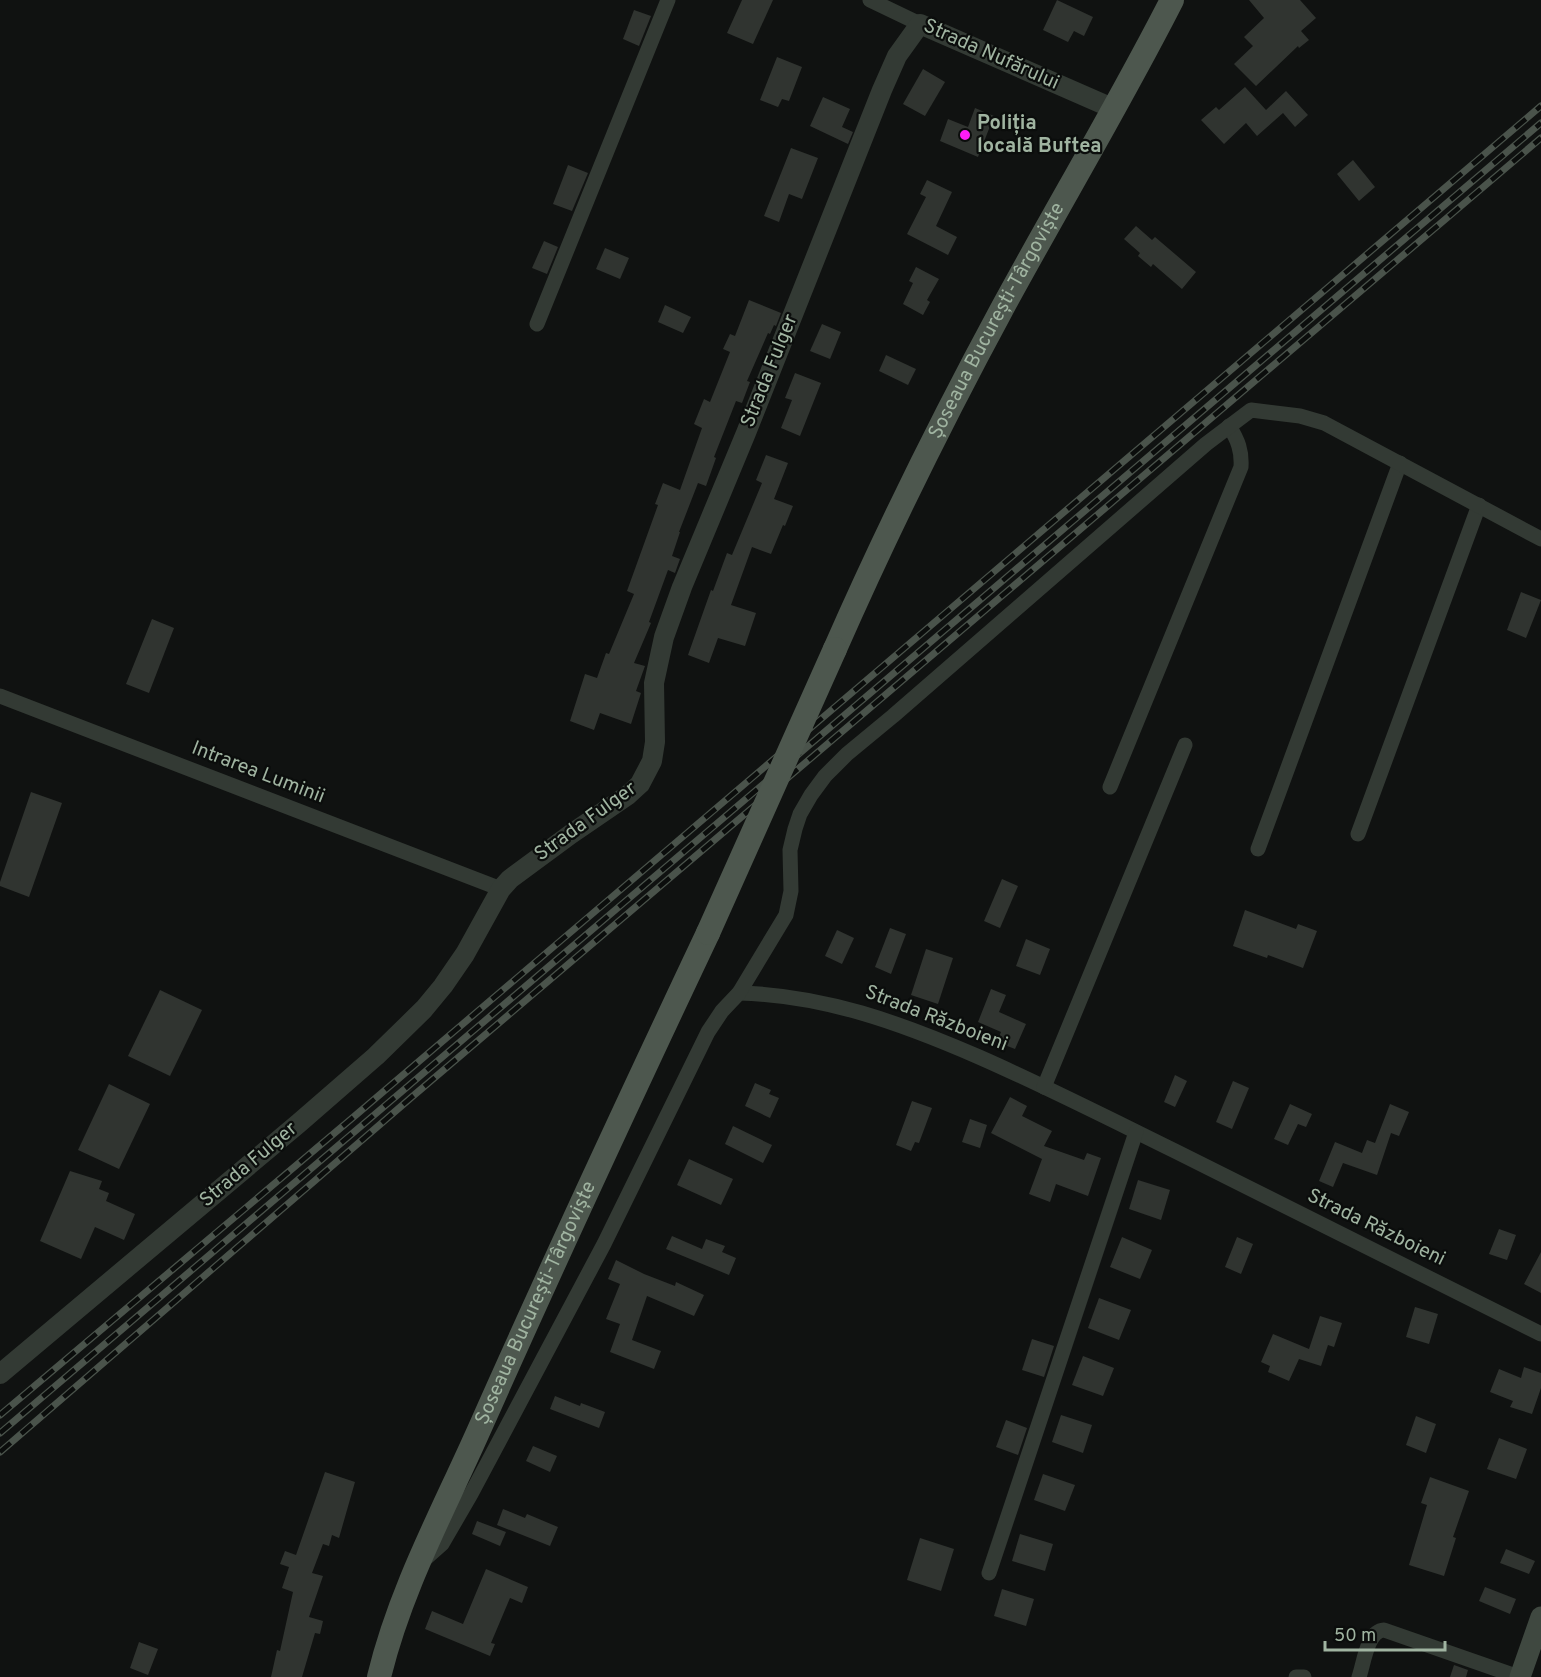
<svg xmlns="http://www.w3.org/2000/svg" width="1541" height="1677" viewBox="0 0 1541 1677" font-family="Overpass,sans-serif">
  <rect width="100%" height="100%" fill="#101211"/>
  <g fill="#303430">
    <polygon points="742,0 773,0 753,44 727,33"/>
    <polygon points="1057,0 1093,17 1084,36 1074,31 1068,42 1043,30"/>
    <polygon points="1249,0 1300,0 1316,18 1301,31 1309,40 1299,48 1298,46 1256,86 1234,64 1253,46 1244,37 1264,18"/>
    <polygon points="634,10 651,16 639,46 623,39"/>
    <polygon points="777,57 802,67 789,101 782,99 778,107 760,100"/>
    <polygon points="923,69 945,82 925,116 903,104"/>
    <polygon points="1245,87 1266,110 1286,91 1308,115 1295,127 1283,113 1257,136 1246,123 1224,144 1201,120 1216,107 1219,110"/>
    <polygon points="823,97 850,109 842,127 853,132 848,144 810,126"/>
    <polygon points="975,108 994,116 978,157 940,141 948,119 968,127"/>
    <polygon points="791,148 818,158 802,199 789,194 779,222 764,216"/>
    <polygon points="1353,160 1375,187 1359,201 1337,174"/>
    <polygon points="568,165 588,173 572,211 553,204"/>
    <polygon points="927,180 952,192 936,226 957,237 948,255 907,234 926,197 920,194"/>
    <polygon points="1136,226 1152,240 1155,237 1196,272 1182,289 1153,264 1151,267 1138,256 1140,253 1124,239"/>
    <polygon points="544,241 558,247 547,274 532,268"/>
    <polygon points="605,248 629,258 620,279 596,269"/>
    <polygon points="916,267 939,279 927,300 930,302 923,315 903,304 913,283 909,281"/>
    <polygon points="749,300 781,313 776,326 774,325 770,334 768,333 747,381 750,382 742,403 736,401 714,457 716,458 706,486 698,483 679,532 680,532 672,556 680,559 675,573 668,570 649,622 651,623 634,663 645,666 636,691 641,693 631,724 600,713 594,730 570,721 585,674 597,678 606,653 609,654 634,594 627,591 658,505 655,504 663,483 680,490 702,428 694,424 704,399 710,402 730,352 723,349 730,334 735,336"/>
    <polygon points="665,305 691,317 683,333 658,322"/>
    <polygon points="822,324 841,332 830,359 810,351"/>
    <polygon points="886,355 916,369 908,385 879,371"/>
    <polygon points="795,373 821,383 800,436 781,428 792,400 785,398"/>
    <polygon points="766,455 788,463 774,499 793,506 785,526 783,525 771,554 752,547 731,605 756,613 745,646 718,638 709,663 688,655 711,590 713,591 727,553 732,555 762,483 756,480"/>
    <polygon points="1521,592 1541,600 1526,638 1507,630"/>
    <polygon points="152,619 174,628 149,693 126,684"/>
    <polygon points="31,792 62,803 29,897 0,886 0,882"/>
    <polygon points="1002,879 1018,886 1000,928 984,921"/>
    <polygon points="1245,910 1296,929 1298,924 1317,931 1303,968 1268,955 1267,958 1233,946"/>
    <polygon points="890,928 906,934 891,974 875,967"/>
    <polygon points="837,930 854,938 842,964 825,956"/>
    <polygon points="1026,939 1050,949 1040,975 1016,966"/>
    <polygon points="926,949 953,958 938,1004 911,995"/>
    <polygon points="991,989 1006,995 999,1012 1026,1024 1015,1049 997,1042 1001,1032 978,1022"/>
    <polygon points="160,990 202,1010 170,1076 128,1056"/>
    <polygon points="1175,1075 1187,1081 1175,1107 1164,1102"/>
    <polygon points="1233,1081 1249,1088 1232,1129 1216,1122"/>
    <polygon points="755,1083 771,1090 769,1094 779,1098 770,1118 745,1106"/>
    <polygon points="109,1084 150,1104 119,1169 78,1150"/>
    <polygon points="1010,1097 1027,1106 1022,1116 1052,1131 1044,1146 1084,1160 1087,1153 1101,1158 1088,1196 1056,1184 1050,1202 1029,1194 1042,1159 991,1133"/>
    <polygon points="912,1101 932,1108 919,1143 915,1142 911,1151 896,1145"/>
    <polygon points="1290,1104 1312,1114 1306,1127 1298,1124 1288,1145 1274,1139"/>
    <polygon points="1390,1104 1409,1112 1399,1136 1391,1133 1377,1175 1343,1163 1333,1187 1319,1181 1335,1142 1362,1153 1367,1140 1375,1143"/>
    <polygon points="970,1119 987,1125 980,1148 962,1142"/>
    <polygon points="733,1126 772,1145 763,1163 725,1144"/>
    <polygon points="689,1159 733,1179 721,1205 677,1185"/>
    <polygon points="70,1171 102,1181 99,1189 109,1193 106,1201 135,1214 124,1240 95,1227 81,1259 40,1241"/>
    <polygon points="1138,1180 1170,1190 1161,1220 1129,1209"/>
    <polygon points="1499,1229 1516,1235 1507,1260 1489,1254"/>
    <polygon points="672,1236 702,1249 706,1239 725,1246 722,1252 736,1258 729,1275 666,1249"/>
    <polygon points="1122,1237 1152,1250 1140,1279 1110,1267"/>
    <polygon points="1237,1237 1253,1244 1241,1274 1225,1267"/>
    <polygon points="1541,1252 1541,1293 1524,1284"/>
    <polygon points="616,1260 644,1274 675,1286 676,1282 704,1295 694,1316 647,1296 632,1340 661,1351 654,1369 610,1352 620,1324 606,1319 620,1284 608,1279"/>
    <polygon points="1099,1298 1131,1310 1119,1340 1088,1328"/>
    <polygon points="1415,1307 1438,1314 1429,1344 1406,1337"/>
    <polygon points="1320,1316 1342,1323 1334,1347 1328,1345 1321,1366 1299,1359 1289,1381 1268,1372 1270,1366 1261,1362 1273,1334 1309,1349"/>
    <polygon points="1032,1339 1054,1346 1044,1377 1022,1370"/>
    <polygon points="1083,1356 1114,1368 1103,1396 1072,1385"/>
    <polygon points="1524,1367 1541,1373 1541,1388 1532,1414 1510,1407 1513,1401 1490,1392 1499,1369 1521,1378"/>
    <polygon points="555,1396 580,1406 581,1403 605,1412 599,1428 550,1409"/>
    <polygon points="1061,1415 1092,1425 1083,1453 1052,1442"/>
    <polygon points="1416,1416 1436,1424 1426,1453 1406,1445"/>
    <polygon points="1006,1420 1027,1428 1018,1455 996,1447"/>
    <polygon points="1499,1438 1527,1449 1516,1479 1487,1469"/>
    <polygon points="533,1446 557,1456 550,1472 526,1461"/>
    <polygon points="325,1472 355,1482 339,1538 332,1535 329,1546 323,1544 312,1573 323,1576 309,1617 323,1621 320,1634 315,1633 302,1677 271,1677 277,1650 280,1651 293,1592 282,1588 289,1567 280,1564 285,1551 296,1555"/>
    <polygon points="1043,1474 1075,1485 1065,1511 1034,1500"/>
    <polygon points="1430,1477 1469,1491 1453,1537 1456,1538 1444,1576 1409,1565 1427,1505 1421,1503"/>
    <polygon points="503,1509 525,1518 527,1514 558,1527 550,1546 497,1525"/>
    <polygon points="477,1521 506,1532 500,1546 472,1534"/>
    <polygon points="1020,1534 1053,1544 1045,1571 1012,1561"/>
    <polygon points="920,1538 954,1549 941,1591 907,1580"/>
    <polygon points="1506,1549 1535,1561 1529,1574 1500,1563"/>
    <polygon points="486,1569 528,1587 522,1603 510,1598 491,1643 495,1644 490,1656 425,1629 432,1611 463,1624"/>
    <polygon points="1485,1587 1516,1599 1510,1614 1479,1601"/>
    <polygon points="1002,1589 1034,1599 1026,1626 994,1616"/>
    <polygon points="139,1642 158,1649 148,1675 130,1668"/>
    <polygon points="1454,1665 1468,1670 1466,1677 1450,1677"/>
  </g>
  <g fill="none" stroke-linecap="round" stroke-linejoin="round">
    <g stroke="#333a34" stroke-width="15">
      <polyline points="870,0 920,24"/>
      <polyline points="537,324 668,0"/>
      <polyline points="0,696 501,889"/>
      <path d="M1110 787 1241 467C1242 451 1238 440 1229 426"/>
      <polyline points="1358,834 1479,505"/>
      <polyline points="1258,849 1400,463"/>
      <path d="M739 993C824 995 901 1023 979 1057 1045 1086 1110 1119 1175 1151 1297 1212 1419 1273 1541 1334"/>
      <polyline points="1044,1087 1185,745"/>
      <polyline points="424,1560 442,1544 471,1494 604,1244 708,1032 722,1011 739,993 786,915 791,891 790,850 795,829 800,814 811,795 825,776 847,754 893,716 1206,444 1251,410 1300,416 1324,423 1541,539"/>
      <polyline points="989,1573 1136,1132"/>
      <polyline points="1296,1677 1304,1677"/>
      <path d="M1359 1677C1364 1663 1367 1631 1384 1630L1519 1677"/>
    </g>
    <polyline stroke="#333a34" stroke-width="20" points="0,1374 299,1123 376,1056 424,1009 443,986 465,954 501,889 510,879 571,834 628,795 640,784 652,761 655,742 654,683 664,637 682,587 746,433 882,90 897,56 920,24 1112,108"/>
    <polyline stroke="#3f4840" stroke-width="21" points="1520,1677 1541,1617"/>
    <g stroke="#4d574e" stroke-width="24">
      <path id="s1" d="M835 649C886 533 943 418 1003 307 1059 204 1119 104 1172 0"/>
      <path id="s2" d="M379 1677C400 1590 443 1511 479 1430 553 1263 630 1098 708 933"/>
    </g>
    <g stroke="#4a534b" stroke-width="7">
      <g id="rail">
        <polyline points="0,1415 350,1120 1541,106"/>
        <polyline points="0,1433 1541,123"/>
        <polyline points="0,1452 413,1096 1541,138"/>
      </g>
    </g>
    <use href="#rail" stroke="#0b0d0c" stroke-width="4.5" stroke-dasharray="14" stroke-linecap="butt"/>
    <polyline stroke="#4d574e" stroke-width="24" points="708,933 835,649"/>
  </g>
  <circle fill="#ff1bf7" stroke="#0b0d0c" stroke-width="2" cx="965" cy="135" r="6"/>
  <g text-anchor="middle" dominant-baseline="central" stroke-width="4.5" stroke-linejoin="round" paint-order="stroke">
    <g font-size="20" fill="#a0b4a1" stroke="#0b0d0c">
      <text transform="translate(991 55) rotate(24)">Strada Nufărului</text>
      <text stroke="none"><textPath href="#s1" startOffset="366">Șoseaua București-Târgoviște</textPath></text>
      <text transform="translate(770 371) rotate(-68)">Strada Fulger</text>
      <text transform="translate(258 773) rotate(21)">Intrarea Luminii</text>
      <text transform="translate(586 822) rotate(-36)">Strada Fulger</text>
      <text transform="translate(936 1019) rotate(21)">Strada Războieni</text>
      <text transform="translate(249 1165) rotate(-40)">Strada Fulger</text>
      <text transform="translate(1376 1228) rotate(26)">Strada Războieni</text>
      <text stroke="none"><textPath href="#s2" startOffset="406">Șoseaua București-Târgoviște</textPath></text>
    </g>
    <g font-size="20" font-weight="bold" fill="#a0b4a1" stroke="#0b0d0c" text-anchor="start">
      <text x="977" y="124">Poliția<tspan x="977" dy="23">locală Buftea</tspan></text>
    </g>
  </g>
  <path d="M1325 1641v9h120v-9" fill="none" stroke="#a0b4a1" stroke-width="3"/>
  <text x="1334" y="1641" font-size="18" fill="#a0b4a1" stroke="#0b0d0c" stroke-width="4.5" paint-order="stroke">50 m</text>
</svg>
